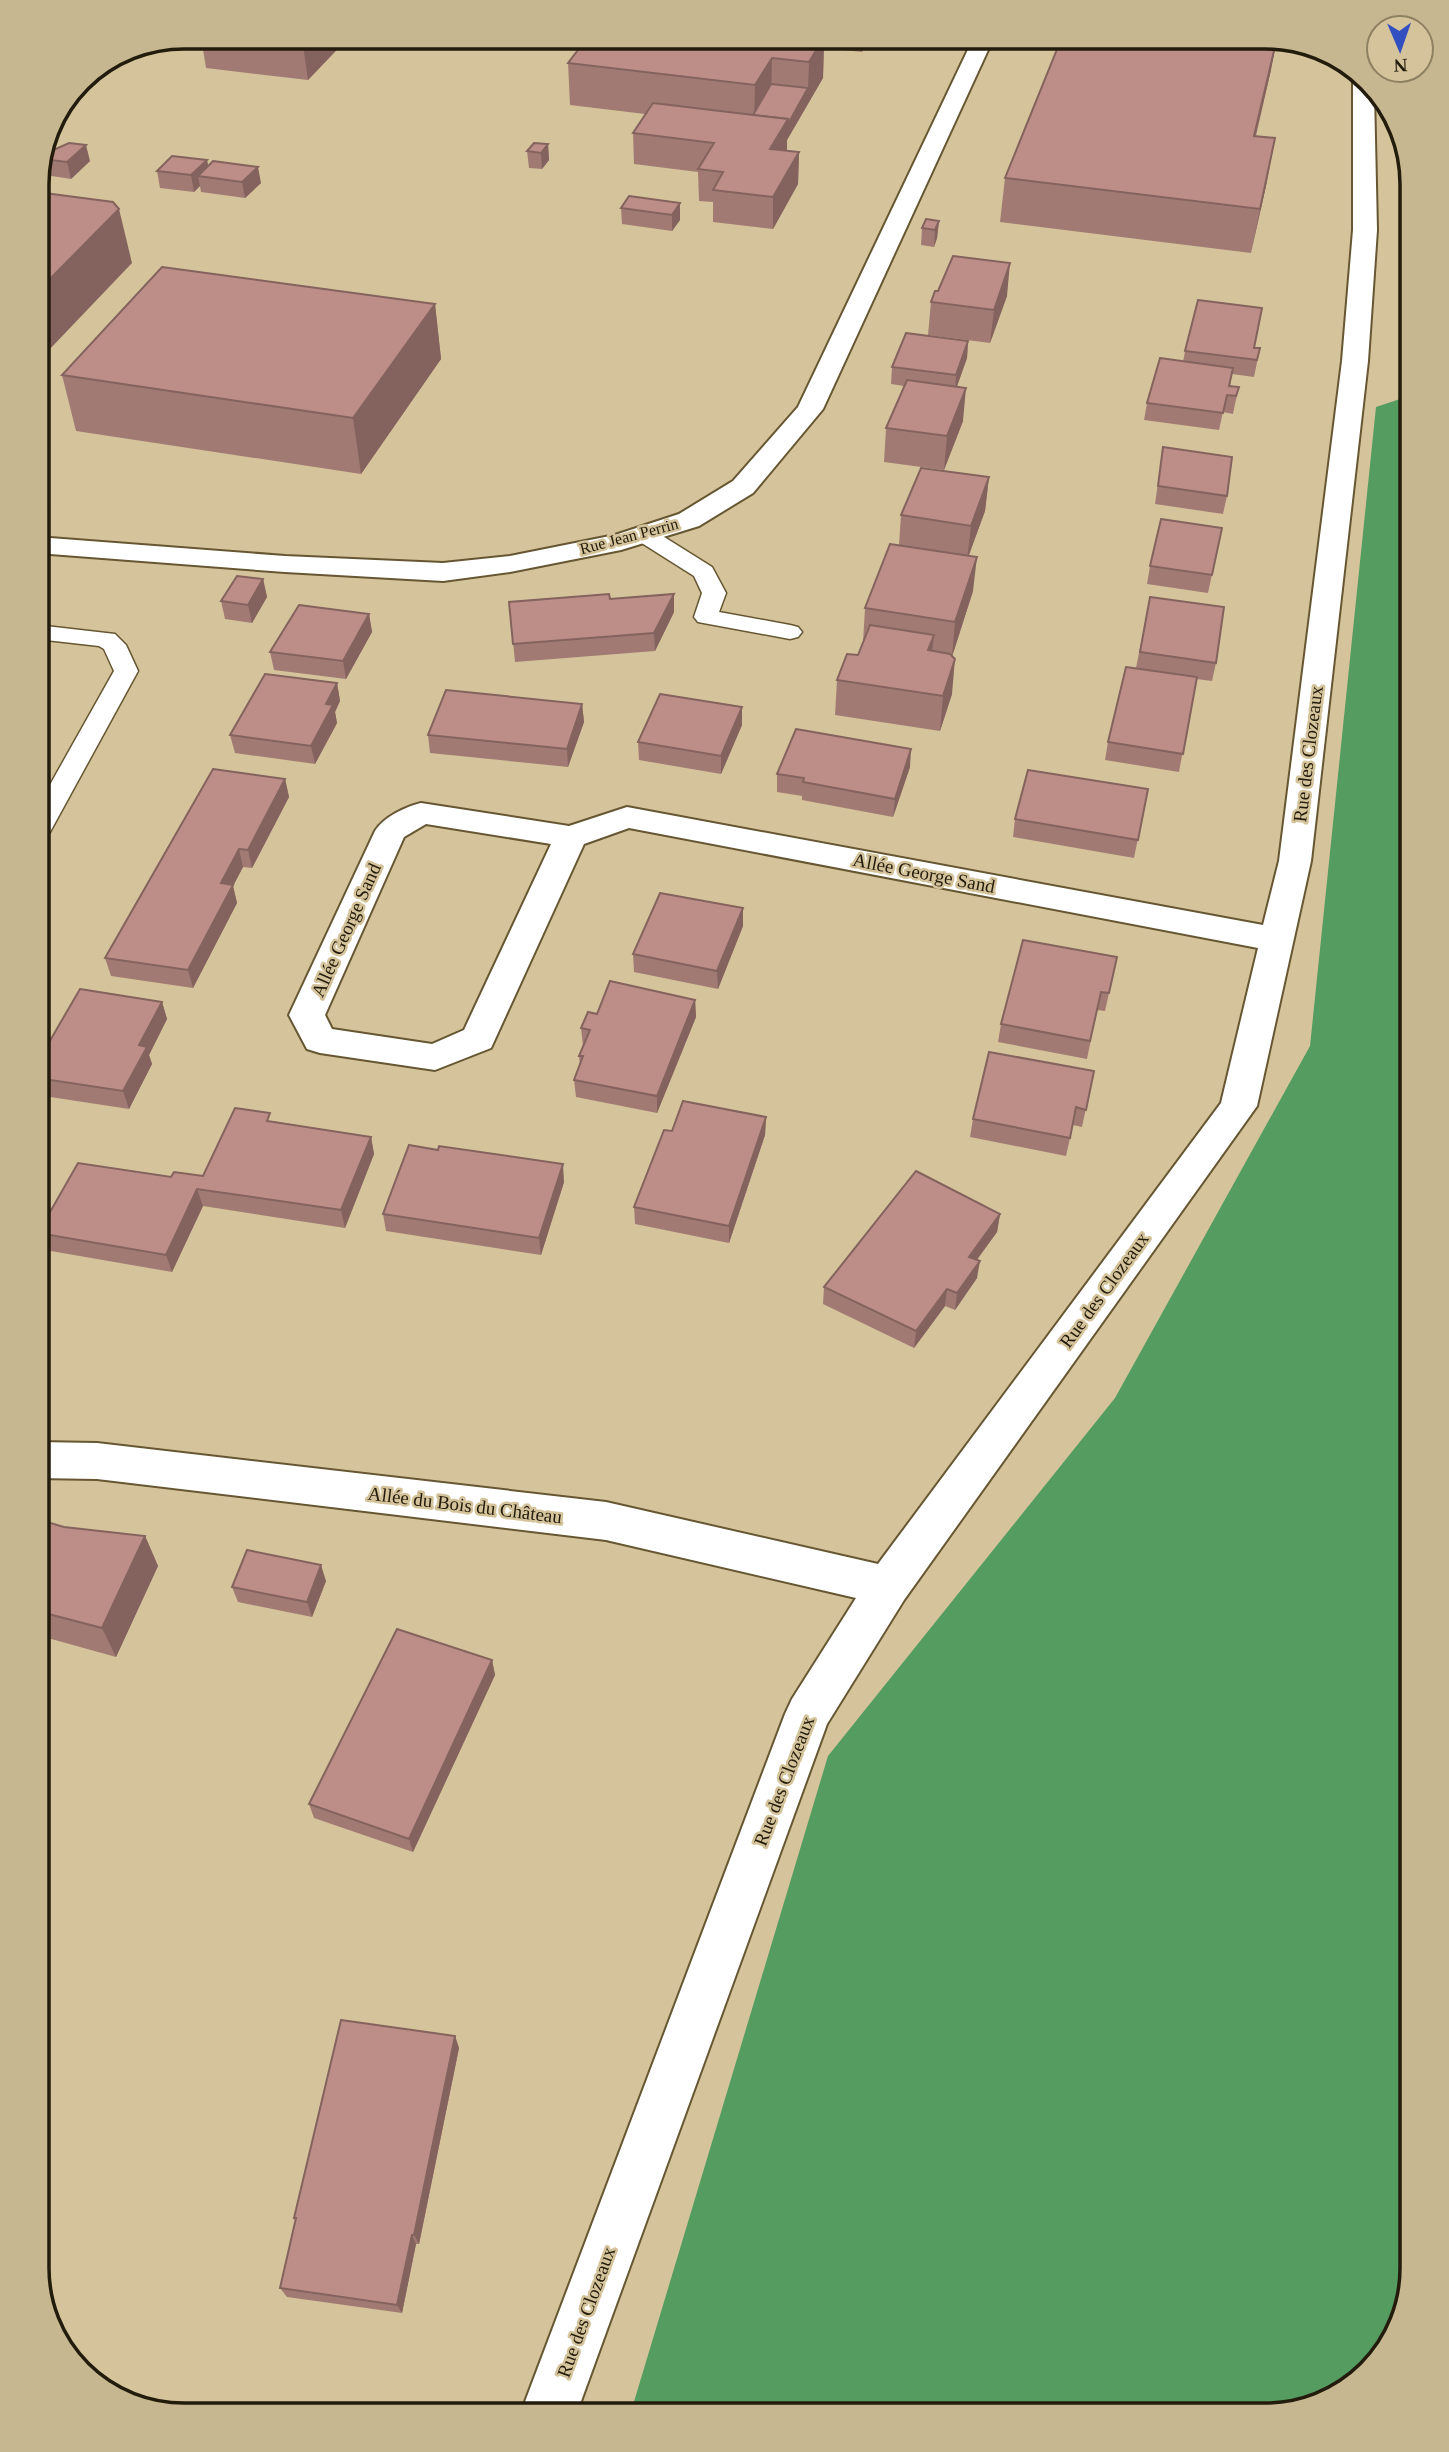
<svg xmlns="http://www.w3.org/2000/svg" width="1449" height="2452" viewBox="0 0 1449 2452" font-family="Georgia,serif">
  <rect width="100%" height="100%" fill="#d5c49b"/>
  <polygon fill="#549c60" points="1412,395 1412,2268 1388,2349 1330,2400 1265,2415 630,2415 828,1756 1115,1398 1310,1046 1376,407"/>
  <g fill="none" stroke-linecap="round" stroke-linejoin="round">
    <g stroke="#665732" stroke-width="3">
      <g id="lane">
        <polygon points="645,528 653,530 712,567 726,593 719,612 790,625 798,627 802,632 798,637 790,639 698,622 694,617 702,593 694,576 637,540 634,535 637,530"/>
        <polygon points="37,625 115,634 126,645 138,671 50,832 46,838 37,841 37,808 114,671 104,649 99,646 37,639"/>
      </g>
    </g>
    <g stroke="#665732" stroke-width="4">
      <g id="street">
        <polygon points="974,37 994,37 823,409 753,493 699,526 621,550 510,572 443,581 285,572 37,553 37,537 285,556 443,563 510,556 615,535 679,514 733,481 798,407"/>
        <path d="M1358 75 1374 92 1377 230 1368 361 1311 861 1257 1106 904 1600 827 1724 576 2415H520L785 1714 792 1699 856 1598 606 1540 97 1479 37 1478V1442L97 1443 606 1502 878 1564 1221 1103 1258 948 629 828 584 844 491 1048 435 1070 320 1053 307 1049 289 1015 375 831C384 817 405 807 421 803L569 826 627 807 1263 925 1279 861 1342 361 1353 230V80ZM426 824 551 844 464 1030 432 1044 332 1029 325 1015 404 837Z"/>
      </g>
    </g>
    <use href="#lane" fill="#fff" fill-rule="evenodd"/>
    <use href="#street" fill="#fff" fill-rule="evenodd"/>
  </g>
  <g fill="#a27a74">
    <polygon points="201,37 349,37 308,80 206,68"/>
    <polygon points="588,37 869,37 862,52 824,48 823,78 787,140 786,151 799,152 798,184 773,229 713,222 713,202 699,201 698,172 634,164 633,133 645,114 570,105 568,63"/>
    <polygon points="1271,70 1256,136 1267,181 1251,253 1000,222 1005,178"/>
    <polygon points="548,144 549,160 542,169 529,168 527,151"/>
    <polygon points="42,155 90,161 71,179 39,174 38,170"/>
    <polygon points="207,160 208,166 261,183 245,198 201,192 200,186 194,192 160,188 157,171"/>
    <polygon points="680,203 680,220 672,231 622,224 621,208"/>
    <polygon points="939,221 937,238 934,247 921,245 922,228"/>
    <polygon points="1007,296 990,343 928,335 931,302"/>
    <polygon points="435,304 441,359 361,474 76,431 62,375"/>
    <polygon points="968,341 967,358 957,386 963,421 944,470 884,462 886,428 904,386 891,384 892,367"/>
    <polygon points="1254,348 1260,348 1254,377 1232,374 1230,386 1239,387 1235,404 1233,414 1223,412 1219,430 1144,420 1147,403 1183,362 1185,351"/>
    <polygon points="1163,447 1227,496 1223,514 1155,504"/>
    <polygon points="989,477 985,511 969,555 973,591 952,656 952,694 940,731 835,715 837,680 858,655 863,642 865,608 899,545 901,515"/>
    <polygon points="1222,528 1208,593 1147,584 1150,566"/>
    <polygon points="263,579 267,597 252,623 225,619 221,601"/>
    <polygon points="1150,597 1216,663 1212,681 1196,679 1179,772 1105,760 1108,742 1136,668"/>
    <polygon points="610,599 674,612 655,651 515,662 509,602"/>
    <polygon points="369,614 372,632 346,679 274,670 270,652"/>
    <polygon points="337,683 340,701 335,712 337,723 315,764 235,753 230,735"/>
    <polygon points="582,704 584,722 568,767 430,753 428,735"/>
    <polygon points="742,707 742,725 721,774 639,760 638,742"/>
    <polygon points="910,767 893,817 802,800 802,796 777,792 777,774"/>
    <polygon points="285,779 289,797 252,868 243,867 233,886 237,903 193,988 111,976 105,958"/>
    <polygon points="1148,789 1134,858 1013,837 1015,819"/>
    <polygon points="743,908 743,926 718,989 634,972 633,954"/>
    <polygon points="1117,957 1105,1011 1097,1010 1087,1059 998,1042 1001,1024"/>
    <polygon points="695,1000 696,1017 657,1113 576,1097 574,1080 580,1066 579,1056 583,1046 581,1028 597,1014"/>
    <polygon points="162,1002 167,1019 149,1055 152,1064 129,1109 37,1095 37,1063"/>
    <polygon points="1094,1071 1082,1127 1073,1125 1066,1156 970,1137 973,1119"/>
    <polygon points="766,1117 765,1135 729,1243 635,1224 634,1207 672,1131"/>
    <polygon points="272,1121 371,1137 374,1154 345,1228 203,1206 172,1272 45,1250 38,1233 171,1177 203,1176"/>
    <polygon points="564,1182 541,1255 386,1231 383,1214"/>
    <polygon points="1000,1214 997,1232 977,1260 977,1278 955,1310 945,1306 914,1348 823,1304 824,1287"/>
    <polygon points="37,1519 64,1527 145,1536 158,1566 116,1657 37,1635"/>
    <polygon points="326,1581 312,1617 238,1602 232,1587"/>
    <polygon points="492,1660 495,1675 413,1852 314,1818 309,1804"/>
    <polygon points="455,2036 459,2048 419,2244 416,2244 402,2313 287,2297 280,2288 295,2221 294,2218"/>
  </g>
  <g fill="#84635e">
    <polygon points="303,37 349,37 308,80 302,38"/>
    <polygon points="824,37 823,78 787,140 787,150 769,180 770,149 788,119 808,88 809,62"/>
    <polygon points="863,37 869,37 862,52"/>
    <polygon points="1277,38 1271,70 1249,162 1254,136"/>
    <polygon points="772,58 771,100 754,127 755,85"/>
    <polygon points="1275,138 1267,181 1251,253 1260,209"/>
    <polygon points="548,144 549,160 542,169 541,153"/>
    <polygon points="86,145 90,161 71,179 67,162"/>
    <polygon points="799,152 798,184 773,229 773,197"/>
    <polygon points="207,160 210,176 198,176 200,186 194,192 191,175"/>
    <polygon points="258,167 261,183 245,198 242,182"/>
    <polygon points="680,203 680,220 672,231 672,215"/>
    <polygon points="119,209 132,263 48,351 37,354 37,292"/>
    <polygon points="939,221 937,238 934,247 935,230"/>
    <polygon points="1010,263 1007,296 990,343 994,310"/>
    <polygon points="435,304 441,359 361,474 353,418"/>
    <polygon points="968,341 967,358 955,392 956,375"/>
    <polygon points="966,388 963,421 944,470 947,436"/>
    <polygon points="989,477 985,511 967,560 971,526"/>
    <polygon points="977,557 973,591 952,657 955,622"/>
    <polygon points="263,579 267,597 252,623 248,605"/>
    <polygon points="674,594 674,612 655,651 654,633"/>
    <polygon points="369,614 372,632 346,679 343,661"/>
    <polygon points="934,635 930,669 928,650"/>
    <polygon points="955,659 952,694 940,731 943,696"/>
    <polygon points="337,683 340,701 335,712 337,723 315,764 311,746 326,704"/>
    <polygon points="582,704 584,722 568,767 567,749"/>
    <polygon points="742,707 742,725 721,774 721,756"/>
    <polygon points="911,749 910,767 893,817 895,799"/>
    <polygon points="285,779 289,797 252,868 248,850"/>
    <polygon points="239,849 243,867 233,886 237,903 193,988 188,970 221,883"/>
    <polygon points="743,908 743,926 718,989 717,971"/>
    <polygon points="695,1000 696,1017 657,1113 657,1096"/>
    <polygon points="162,1002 167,1019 149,1055 152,1064 129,1109 123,1091 139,1045"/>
    <polygon points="766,1117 765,1135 729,1243 729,1226"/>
    <polygon points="371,1137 374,1154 345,1228 341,1210"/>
    <polygon points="563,1164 564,1182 541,1255 539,1238"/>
    <polygon points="197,1189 203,1206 172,1272 166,1255"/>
    <polygon points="1000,1214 997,1232 966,1274 969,1257"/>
    <polygon points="980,1261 977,1278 955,1310 957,1293"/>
    <polygon points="947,1289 945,1306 914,1348 916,1331"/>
    <polygon points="145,1536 158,1566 116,1657 102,1628"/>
    <polygon points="321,1565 326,1581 312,1617 307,1602"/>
    <polygon points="492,1660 495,1675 413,1852 409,1839"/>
    <polygon points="455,2036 459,2048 419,2244 414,2235"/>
    <polygon points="412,2235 416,2244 402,2313 397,2305"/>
  </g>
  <g fill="#bc8e87" stroke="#84635e" stroke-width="2">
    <polygon points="588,37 824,37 809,62 772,58 755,85 568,63"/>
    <polygon points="1062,37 1091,38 1092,37 1277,38 1254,136 1275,138 1260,209 1005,178"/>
    <polygon points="771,84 808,88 788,124 788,119 753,115"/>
    <polygon points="653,103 788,119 770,149 799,152 773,197 713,190 723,172 698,169 714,143 633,133"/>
    <polygon points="69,143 86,145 67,162 41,159 42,155"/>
    <polygon points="534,143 548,144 541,153 527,151"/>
    <polygon points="172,156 207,160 191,175 157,171"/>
    <polygon points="213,161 258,167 242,182 198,176"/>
    <polygon points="37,192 113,202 119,209 37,292"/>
    <polygon points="629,196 680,203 672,215 621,208"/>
    <polygon points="926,219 939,221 935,230 922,228"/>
    <polygon points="953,256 1010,263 994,310 931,302 935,291 938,291"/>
    <polygon points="162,267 435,304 353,418 62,375"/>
    <polygon points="1198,300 1262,308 1254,348 1260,348 1257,360 1185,351"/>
    <polygon points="906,333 968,341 956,375 892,367"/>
    <polygon points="1160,358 1233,368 1229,386 1239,387 1236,396 1227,395 1223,413 1147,403"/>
    <polygon points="907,380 966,388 947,436 886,428"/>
    <polygon points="1163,447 1232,457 1227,496 1158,486"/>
    <polygon points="921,468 989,477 971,526 901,515"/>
    <polygon points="1161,519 1222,528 1212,575 1150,566"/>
    <polygon points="890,544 977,557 955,622 865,608"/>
    <polygon points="237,576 263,579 248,605 221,601"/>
    <polygon points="609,594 610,599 674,594 654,633 513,644 509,602"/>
    <polygon points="1150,597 1224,607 1216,663 1140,652"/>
    <polygon points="299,605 369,614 343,661 270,652"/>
    <polygon points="870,625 934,635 928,650 950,654 955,659 943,696 837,680 847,654 858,655"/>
    <polygon points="1126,667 1197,677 1183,754 1108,742"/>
    <polygon points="265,674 337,683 326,704 333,705 311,746 230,735"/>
    <polygon points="446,690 582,704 567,749 428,735"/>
    <polygon points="660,694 742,707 721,756 638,742"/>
    <polygon points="796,729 911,749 895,799 803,782 804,778 777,774"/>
    <polygon points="213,769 285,779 248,850 239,849 221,883 233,885 188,970 105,958"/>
    <polygon points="1028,770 1148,789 1138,840 1015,819"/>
    <polygon points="660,893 743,908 717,971 633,954"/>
    <polygon points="1023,940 1117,957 1109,993 1101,992 1090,1041 1001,1024"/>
    <polygon points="610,981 695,1000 657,1096 574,1080 583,1056 579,1056 590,1030 581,1028 588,1012 597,1014"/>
    <polygon points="80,989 162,1002 139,1045 147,1047 123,1091 37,1078 37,1063"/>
    <polygon points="989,1052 1094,1071 1086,1110 1076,1107 1070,1138 973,1119"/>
    <polygon points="683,1101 766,1117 729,1226 634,1207 664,1130 672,1131"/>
    <polygon points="235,1108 270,1113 267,1121 371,1137 341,1210 197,1189 166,1255 38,1233 78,1163 171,1177 174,1172 203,1176"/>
    <polygon points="409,1145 438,1150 439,1146 563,1164 539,1238 383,1214"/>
    <polygon points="916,1171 1000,1214 969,1257 980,1261 957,1293 947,1289 916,1331 824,1287"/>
    <polygon points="37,1519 64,1527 145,1536 102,1628 37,1611"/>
    <polygon points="247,1550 321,1565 307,1602 232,1587"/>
    <polygon points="397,1629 492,1660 409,1839 309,1804"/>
    <polygon points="341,2020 455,2036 414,2235 412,2235 397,2305 280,2288 296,2218 294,2218"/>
  </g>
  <g text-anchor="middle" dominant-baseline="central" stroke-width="5" stroke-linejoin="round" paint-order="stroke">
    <g font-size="16" fill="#231c0c" stroke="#d5c49b">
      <text transform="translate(629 536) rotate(-15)">Rue Jean Perrin</text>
    </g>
    <g font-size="19" fill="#231c0c" stroke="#d5c49b">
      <text transform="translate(1308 754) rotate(-83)">Rue des Clozeaux</text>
      <text transform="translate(924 873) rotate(11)">Allée George Sand</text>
      <text transform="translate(346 930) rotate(-66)">Allée George Sand</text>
      <text transform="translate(1104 1290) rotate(-54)">Rue des Clozeaux</text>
      <text transform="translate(465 1505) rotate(7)">Allée du Bois du Château</text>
      <text transform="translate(784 1781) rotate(-69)">Rue des Clozeaux</text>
      <text transform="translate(586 2312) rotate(-70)">Rue des Clozeaux</text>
    </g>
  </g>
  <path d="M0 0H1449V2452H0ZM184 49H1265A135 135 0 0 1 1400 184V2268A135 135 0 0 1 1265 2403H184A135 135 0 0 1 49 2268V184A135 135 0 0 1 184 49Z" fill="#c7b790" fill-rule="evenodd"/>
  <path fill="none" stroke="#231c0c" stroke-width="3.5" d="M184 49H1265A135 135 0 0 1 1400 184V2268A135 135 0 0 1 1265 2403H184A135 135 0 0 1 49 2268V184A135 135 0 0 1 184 49Z"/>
  <g transform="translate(1400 49) rotate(178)"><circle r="33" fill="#d5c49b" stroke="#8e8162" stroke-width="2"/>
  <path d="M0-5L12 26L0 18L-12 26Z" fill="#324fc0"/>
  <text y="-10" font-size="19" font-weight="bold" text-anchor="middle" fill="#231c0c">N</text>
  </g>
</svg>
